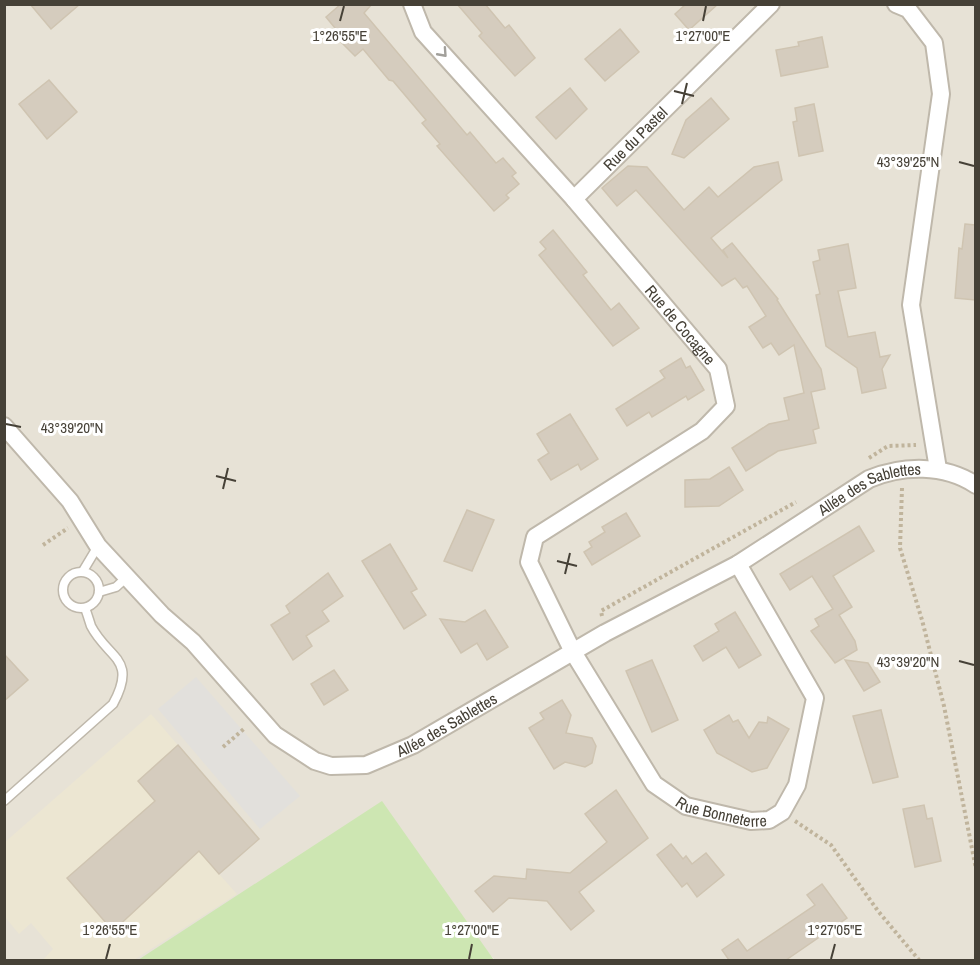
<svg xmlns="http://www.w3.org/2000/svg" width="980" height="965" viewBox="0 0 980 965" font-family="'Archivo Narrow',sans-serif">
  <rect width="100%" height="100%" fill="#f3f0e8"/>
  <polygon fill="#e7e2d6" points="5,5 975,5 975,960 495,960 356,821 148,960 5,960"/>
  <polygon fill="#ece6d2" points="151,714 259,839 219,874 237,894 134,960 43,960 53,949 31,923 19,934 5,917 4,843"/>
  <polygon fill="#cde6b2" points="382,801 494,960 138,960"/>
  <polygon fill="#e2e0dc" points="196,677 300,796 260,829 158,709"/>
  <g fill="#d5ccbe" stroke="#cfc4b1" stroke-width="1.5">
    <polygon points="30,4 80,4 51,29"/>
    <polygon points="341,4 372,4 364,13 467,135 470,132 496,163 503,158 516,173 512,176 519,184 506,195 509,198 494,211 437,146 440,144 422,123 426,120 393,81 389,80 363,49 355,56 331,32 335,28 326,17"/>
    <polygon points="457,4 485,4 505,28 509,25 535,58 515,76 479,36 482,33"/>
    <polygon points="686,4 718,4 689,30 675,14"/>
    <polygon points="620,29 639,52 605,81 585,59"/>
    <polygon points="822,37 828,67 781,76 776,50 799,46 798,42"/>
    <polygon points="49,80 77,112 47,139 19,104"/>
    <polygon points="570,88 587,109 556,139 536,117"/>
    <polygon points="711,98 729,119 684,158 672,154 686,120"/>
    <polygon points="814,104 823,151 799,156 793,122 797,121 795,108"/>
    <polygon points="778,162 782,180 711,238 728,258 723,250 732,243 778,299 777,300 821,369 825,389 811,392 819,428 813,430 816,443 778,451 746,471 732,448 769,424 789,420 784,398 804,393 794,345 779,355 771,343 763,348 749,327 766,316 747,286 743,288 735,278 722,286 636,190 617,206 602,188 628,166 647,167 684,210 709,187 718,197 754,167"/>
    <polygon points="965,224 975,225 975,300 955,298 959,248 962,249"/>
    <polygon points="553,230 587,272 583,275 611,310 619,303 639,328 613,346 539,255 546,249 540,242"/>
    <polygon points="848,244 856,288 838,291 848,337 875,332 880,357 890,355 882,369 886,388 862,393 857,368 826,346 816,295 820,294 813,262 820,260 818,250"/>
    <polygon points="681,358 686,368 690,366 704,390 688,400 686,396 652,417 649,412 627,426 616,409 665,378 660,371"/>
    <polygon points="570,414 598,459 581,470 578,464 551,480 538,460 549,453 537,434"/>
    <polygon points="729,467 743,490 719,506 685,507 685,480 710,479"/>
    <polygon points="467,510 494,520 472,571 444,561"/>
    <polygon points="626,513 640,536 592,565 584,552 592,547 589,542 605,532 602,527"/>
    <polygon points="859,526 874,551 833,576 852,607 839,615 855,641 857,650 835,663 811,631 819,626 815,619 833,609 812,576 790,590 780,574"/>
    <polygon points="390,544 417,589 411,592 426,615 404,629 362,561"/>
    <polygon points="328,573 343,596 322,611 329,621 306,636 312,646 293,660 271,625 290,613 286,606"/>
    <polygon points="485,610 508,647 487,660 477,643 461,653 440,619 465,622"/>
    <polygon points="735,612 761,655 739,668 726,647 703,661 694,646 719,631 715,624"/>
    <polygon points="4,654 28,680 4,701"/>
    <polygon points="652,660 678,720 652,732 626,671"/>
    <polygon points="845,660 868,663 880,682 864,691"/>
    <polygon points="334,670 348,690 324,705 311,684"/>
    <polygon points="562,700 571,715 566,733 592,738 596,746 592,763 585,767 565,762 554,769 529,728 544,719 540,713"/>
    <polygon points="881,710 898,777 873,783 853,716"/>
    <polygon points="729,715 733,722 738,720 749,738 759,722 767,723 768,717 789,729 767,768 752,772 717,753 704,730"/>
    <polygon points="178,745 259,839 219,874 199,851 113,931 67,878 155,801 138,781"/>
    <polygon points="616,790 648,838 579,892 594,911 571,930 547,901 509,898 493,912 475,891 494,876 526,879 527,869 570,873 607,842 585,814"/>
    <polygon points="924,805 927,819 932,818 941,861 915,867 903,809"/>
    <polygon points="671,844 683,859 686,856 692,864 706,853 724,875 697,897 687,883 682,887 657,855"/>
    <polygon points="822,884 847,918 786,960 729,960 722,950 738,939 747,951 815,905 807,895"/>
  </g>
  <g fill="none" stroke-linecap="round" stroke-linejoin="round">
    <g stroke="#bfb8ab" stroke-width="11">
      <g id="lane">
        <polyline points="83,571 98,546"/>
        <circle cx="81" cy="590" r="18"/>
        <polyline points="99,592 116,587 127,577"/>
        <path d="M4 801 113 704C138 658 108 659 91 626 89 620 87 613 85 608"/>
      </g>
    </g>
    <g stroke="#bfb8ab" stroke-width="20">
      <g id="street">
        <path id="s1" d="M412 4 423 32 574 199 718 369 726 406 702 431 535 537 529 562 573 652 654 784 686 806 751 821 769 820 782 812 797 785 815 698 738 564"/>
        <polyline points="896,4 908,9 934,43 941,94 911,305 938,469"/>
        <path id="s2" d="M574 199 771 4"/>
        <path id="s3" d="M4 426 70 501 98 546 162 615 193 642 275 735 315 761 331 766 366 765 413 745 605 633 738 564 869 479C903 465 944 464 976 485"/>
      </g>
    </g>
    <g stroke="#c0b49c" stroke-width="4" stroke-dasharray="3 3" stroke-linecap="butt">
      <polyline points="869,458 888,446 916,445"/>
      <polyline points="902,488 900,548 922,620 944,706 976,869"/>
      <polyline points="43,545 68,528"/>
      <polyline points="602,616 601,611 796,502"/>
      <polyline points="223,747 245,728"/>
      <polyline points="795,821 831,845 878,911 919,960"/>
    </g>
    <use href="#lane" stroke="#fff" stroke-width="8"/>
    <use href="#street" stroke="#fff" stroke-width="16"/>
  </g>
  <defs><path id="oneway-chevron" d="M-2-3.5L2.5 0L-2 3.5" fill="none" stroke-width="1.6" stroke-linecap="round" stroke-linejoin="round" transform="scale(1.5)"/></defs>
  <use stroke="#a2a09b" href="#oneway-chevron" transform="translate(443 53) rotate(48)"/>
  <path fill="none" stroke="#464137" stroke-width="2" d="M340 21 344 6M703 21 706 6M674 91 694 96M682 104 687 83M959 162 974 166M6 424 21 427M216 476 236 481M223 489 228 468M557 561 577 566M565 574 570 553M959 661 974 665M106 959 110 944M469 959 472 944M831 959 835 944"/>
  <g text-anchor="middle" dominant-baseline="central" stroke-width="6" stroke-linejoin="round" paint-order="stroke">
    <g font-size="16" fill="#464137" stroke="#fff">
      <text stroke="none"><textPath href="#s2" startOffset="86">Rue du Pastel</textPath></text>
      <text stroke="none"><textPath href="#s1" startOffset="420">Rue de Cocagne</textPath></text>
      <text stroke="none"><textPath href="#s3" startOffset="1088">Allée des Sablettes</textPath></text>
      <text stroke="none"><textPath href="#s3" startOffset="602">Allée des Sablettes</textPath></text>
      <text stroke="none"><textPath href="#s1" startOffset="1104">Rue Bonneterre</textPath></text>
    </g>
  </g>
  <g font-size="15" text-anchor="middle" fill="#464137" stroke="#fff" stroke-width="6" stroke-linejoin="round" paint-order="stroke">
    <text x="340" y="41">1°26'55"E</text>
    <text x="703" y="41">1°27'00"E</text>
    <text x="908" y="167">43°39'25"N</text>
    <text x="72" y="433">43°39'20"N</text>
    <text x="908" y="667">43°39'20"N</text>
    <text x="110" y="935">1°26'55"E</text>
    <text x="472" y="935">1°27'00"E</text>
    <text x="835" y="935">1°27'05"E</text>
  </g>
  <rect width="980" height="965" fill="none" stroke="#464137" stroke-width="12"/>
</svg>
